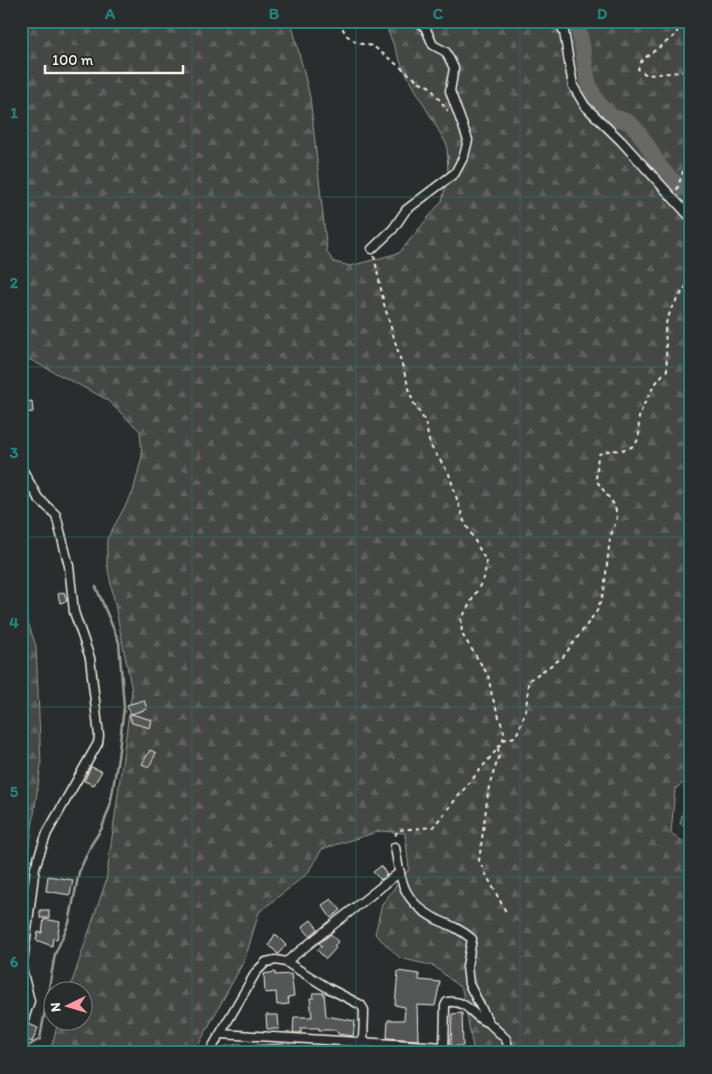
<svg xmlns="http://www.w3.org/2000/svg" width="712" height="1074" viewBox="0 0 712 1074" font-family="Itim,sans-serif">
  <defs>
    <pattern id="forest-firs" width="22" height="20" patternUnits="userSpaceOnUse" patternTransform="scale(1.25)"><rect width="22" height="20" fill="#444645"/><path d="M5 1l3.5 6h-7zM16 11l3.5 6h-7z" fill="#606160"/></pattern>
    <pattern id="cemetery-stones" width="16" height="16" patternUnits="userSpaceOnUse" patternTransform="scale(1.25)"><rect width="16" height="16" fill="#444645"/><path d="M2 7V4a2 2 0 0 1 4 0v3zM10 15v-3a2 2 0 0 1 4 0v3z" fill="#606160"/></pattern>
  </defs>
  <rect width="100%" height="100%" fill="#2a2d2e"/>
  <filter id="ink" filterUnits="userSpaceOnUse"><feTurbulence type="fractalNoise" baseFrequency=".02" numOctaves="2"/><feDisplacementMap in="SourceGraphic" scale="10" xChannelSelector="R" yChannelSelector="G"/><feConvolveMatrix kernelMatrix="1 2 1 2 8 2 1 2 1" color-interpolation-filters="sRGB"/></filter>
  <g filter="url(#ink)">
    <g fill="url(#forest-firs)" stroke="#9c9c96">
      <polygon points="21,21 291,21 310,97 327,252 334,262 350,266 399,253 442,201 448,176 447,145 403,68 384,21 691,21 691,777 675,789 671,833 691,847 691,1053 474,1053 462,989 434,966 400,958 375,934 382,904 409,869 405,833 380,831 322,849 307,874 259,912 245,959 194,1053 50,1053 58,1022 82,1022 82,992 69,991 106,881 132,691 107,564 107,539 133,492 142,456 140,431 106,399 21,355"/>
      <polygon points="21,602 36,646 41,764 30,842 21,873"/>
    </g>
    <polygon fill="url(#cemetery-stones)" stroke="#9c9c96" points="691,786 691,827 680,824 688,790"/>
    <g fill="none" stroke-linecap="round" stroke-linejoin="round">
      <polyline stroke="#9f9f9a" stroke-width="2.5" points="21,1050 40,1039 55,954 69,923 79,872 91,845 102,828 110,806 118,758 124,707 119,642 96,587"/>
      <path stroke="#676866" stroke-width="16" d="M573 21C586 39 582 67 590 87 594 98 603 112 613 117 619 119 626 120 631 124 656 148 652 174 691 191"/>
    </g>
    <g fill="#555756" stroke="#f4f1e8">
      <polygon points="32,401 33,412 21,413 21,403"/>
      <polygon points="64,592 67,601 60,603 58,594"/>
      <polygon points="144,700 147,709 131,714 152,720 150,728 132,723 127,705"/>
      <polygon points="150,750 156,753 149,767 142,764"/>
      <polygon points="91,767 102,771 94,785 84,781"/>
      <polygon points="381,866 387,875 381,880 373,872"/>
      <polygon points="48,876 73,880 70,895 46,891"/>
      <polygon points="331,899 341,910 331,918 322,905"/>
      <rect x="40" y="910" width="9" height="8"/>
      <polygon points="44,919 60,922 57,939 53,938 52,946 36,940 38,932 42,933"/>
      <polygon points="311,920 318,929 310,936 302,927"/>
      <polygon points="275,934 286,945 278,954 269,945"/>
      <polygon points="331,934 338,942 334,946 336,948 326,959 317,950 322,946 319,943"/>
      <polygon points="398,971 419,974 419,980 440,982 435,1006 417,1005 418,1040 387,1038 388,1020 404,1020 405,1007 395,1005"/>
      <polygon points="275,972 275,975 291,974 294,996 288,997 289,1004 277,1005 276,992 265,993 264,974"/>
      <polygon points="313,993 324,993 326,1016 355,1021 353,1036 338,1034 336,1030 319,1030 319,1028 301,1028 301,1033 293,1033 294,1017 312,1017 310,998 314,998"/>
      <polygon points="462,1013 463,1046 451,1046 452,1014"/>
      <polygon points="266,1015 278,1015 279,1029 267,1029"/>
      <polygon points="29,1024 38,1028 32,1042 23,1038"/>
      <polygon points="241,1044 241,1046 284,1044 284,1053 223,1053 223,1047"/>
      <polygon points="321,1046 339,1048 339,1053 304,1053 303,1048"/>
      <polygon points="386,1049 417,1051 417,1053 386,1053"/>
    </g>
    <g fill="none" stroke-linecap="round" stroke-linejoin="round">
      <g stroke="#f4f1e8" stroke-width="11">
        <g id="minor">
          <polyline points="559,21 564,32 573,86 585,106 621,141 691,218"/>
          <polyline points="372,249 393,229 406,210 455,173 464,156 468,140 450,91 454,68 446,52 433,45 425,27 417,21"/>
          <polyline points="21,467 38,498 56,515 69,566 74,612 90,658 99,736 98,743 47,833 35,867 22,969 30,1001 21,1028"/>
          <path d="M395 847C401 883 403 902 438 920 450 925 462 930 472 939L467 966 469 984 489 1023 506 1039 510 1053"/>
          <polyline points="286,962 400,872"/>
          <polyline points="221,1034 444,1047"/>
          <polyline points="209,1053 256,972 266,962 276,960 286,962 328,988 361,1005 364,1010 363,1043"/>
          <path d="M444 1053 445 1006 447 1002C471 1000 471 1018 489 1023"/>
        </g>
      </g>
      <g stroke="#f4f1e8" stroke-width="2" stroke-dasharray="4 4" stroke-linecap="butt">
        <polyline points="339,21 346,35 357,43 373,46 418,81 430,87 448,111"/>
        <polyline points="677,21 677,34 642,60 638,69 647,75 691,71"/>
        <polyline points="677,190 691,146 686,110 691,100"/>
        <polyline points="374,256 384,304 413,402 425,421 430,445 449,474 464,521 486,561 485,576 461,620 462,634 488,675 492,696 504,732 503,740 498,748 433,827 398,830 394,838"/>
        <path d="M503 740 515 737C525 720 528 701 528 681L563 657 597 611 604 591 610 538 617 518 615 506 596 480 598 455C608 447 626 454 635 444 643 435 636 424 640 414 646 398 655 382 667 370L665 326 672 307 691 279"/>
        <polyline points="498,748 499,756 489,786 479,861 506,912"/>
      </g>
      <use href="#minor" stroke="#2a2d2e" stroke-width="8"/>
    </g>
  </g>
  <path fill="none" stroke="#26827a" stroke-width="1" stroke-opacity="0.55" d="M192 21V1053M356 21V1053M520 21V1053M21 197H691M21 367H691M21 537H691M21 707H691M21 877H691"/>
  <rect width="712" height="1074" fill="none" stroke="#2a2d2e" stroke-width="55"/>
  <g transform="translate(68 1006) rotate(265)"><circle r="24" fill="#2a2d2e" stroke="#7b7b78"/>
  <path d="M0-4L9 19L0 12L-9 19Z" fill="#ff9aa2"/>
  <text y="-8" font-size="14" font-weight="bold" text-anchor="middle" fill="#f4f1e8">N</text>
  </g>
  <path d="M45 65v8h138v-8" fill="none" stroke="#f4f1e8" stroke-width="2.5"/>
  <text x="52" y="65" font-size="15" fill="#f4f1e8" stroke="#2a2d2e" stroke-width="4" paint-order="stroke">100 m</text>
  <rect x="28" y="28" width="656" height="1018" fill="none" stroke="#26827a" stroke-width="2"/>
  <g font-size="16" text-anchor="middle" font-weight="bold" fill="#26827a">
    <text x="110" y="19">A</text>
    <text x="274" y="19">B</text>
    <text x="438" y="19">C</text>
    <text x="602" y="19">D</text>
    <text x="14" y="118">1</text>
    <text x="14" y="288">2</text>
    <text x="14" y="458">3</text>
    <text x="14" y="628">4</text>
    <text x="14" y="797">5</text>
    <text x="14" y="967">6</text>
  </g>
</svg>
